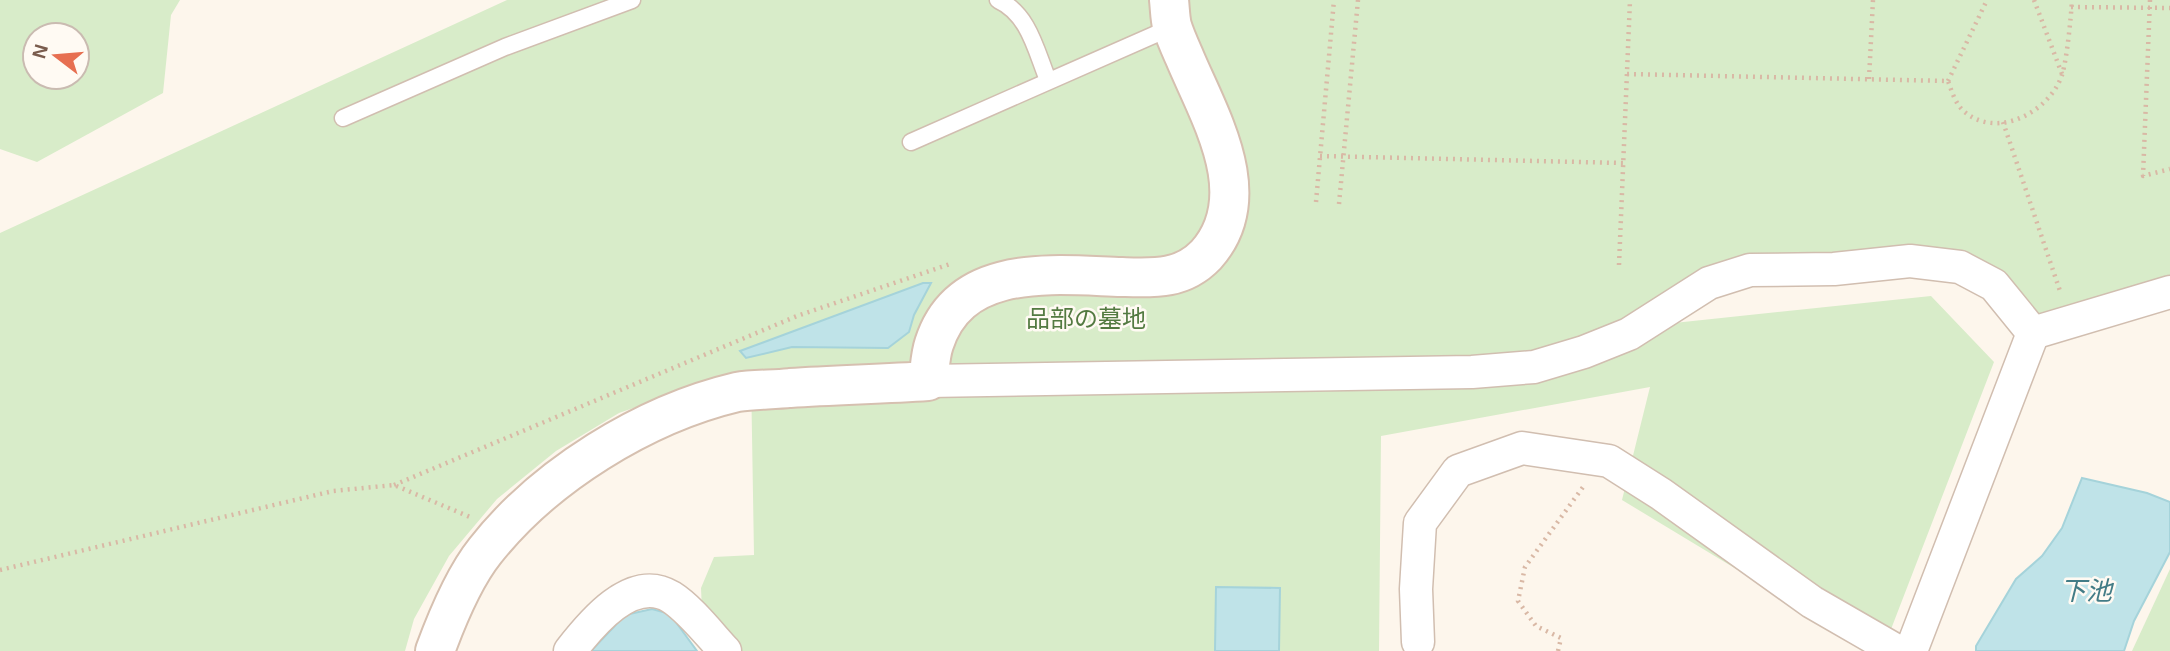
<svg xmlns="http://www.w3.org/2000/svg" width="2170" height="651" viewBox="0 0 2170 651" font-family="Arial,'Noto Sans JP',sans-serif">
  <rect width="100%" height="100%" fill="#fdf6ec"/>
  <g fill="#d8ecc9" fill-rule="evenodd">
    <path d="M0 0H180L171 15 163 93 37 162 0 149ZM35 35H77V77H35Z"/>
    <polygon points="507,0 2170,0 2170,279 2039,321 2002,276 1747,259 1674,323 1931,296 1994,362 1888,637 1867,648 1622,500 1650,387 1381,436 1379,651 742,651 732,645 702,611 701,588 714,557 754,555 751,375 679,392 619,413 556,451 497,499 449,556 414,619 405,651 0,651 0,233"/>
    <polygon points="2170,569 2170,651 2132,651"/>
  </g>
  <g fill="#bfe3e8" stroke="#a5d3da" stroke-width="2">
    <polygon points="923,283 931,283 914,315 909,332 888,348 792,347 746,358 740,351"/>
    <polygon points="2082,478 2147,493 2170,502 2170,552 2134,621 2124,651 1976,651 1976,646 2016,579 2042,556 2062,528"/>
    <polygon points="1216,587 1280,588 1279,651 1215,651"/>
    <polygon points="652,609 670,614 697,651 591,651 625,615"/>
  </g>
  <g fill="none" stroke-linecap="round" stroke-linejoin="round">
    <g stroke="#d1beb0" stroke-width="19">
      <g id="lane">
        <path d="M998 0C1029 14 1036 51 1048 80"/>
        <polyline points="343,118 505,47 632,0"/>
        <polyline points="911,142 1172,27"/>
      </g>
    </g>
    <g stroke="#d1beb0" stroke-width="35">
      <g id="street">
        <polyline points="2033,333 2170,292"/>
        <polyline points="928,381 1472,372 1534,367 1584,352 1629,334 1709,283 1750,270 1834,269 1910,261 1960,267 1994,285 2033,333"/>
        <polyline points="1418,642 1416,589 1420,523 1458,471 1522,448 1609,461 1661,494 1812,602 1897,651"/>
        <path d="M570 651C591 624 632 573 671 597 690 609 710 635 725 651"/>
        <polyline points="1911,651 2033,333"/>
      </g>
    </g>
    <g stroke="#d6c0b0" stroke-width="42">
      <path id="secondary" d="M435 651C446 621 465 576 485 551 544 476 644 414 737 392 754 389 773 390 790 388 836 385 882 384 928 381 930 369 930 356 934 344 960 262 1054 275 1122 277 1154 278 1182 280 1206 255 1259 196 1209 116 1184 56 1180 47 1175 36 1172 26 1170 18 1170 9 1169 0"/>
    </g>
    <g stroke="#d9b8a5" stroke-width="4.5" stroke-dasharray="2 5" stroke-linecap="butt">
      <polyline points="2034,0 2062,74"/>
      <polyline points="2150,0 2143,176 2170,169"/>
      <polyline points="2071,7 2170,8"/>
      <path d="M1627 74 1948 81C1952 92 1956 106 1966 113 1999 139 2050 111 2062 75 2067 59 2071 17 2072 0"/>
      <polyline points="1869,79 1873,0"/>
      <polyline points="1948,81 1987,0"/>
      <polyline points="2003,122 2061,294"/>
      <polyline points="1320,156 1623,163"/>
      <polyline points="1316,202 1334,0"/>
      <polyline points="1339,204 1358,0"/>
      <polyline points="1619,265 1630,0"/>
      <polyline points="394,485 797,316 953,263"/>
      <polyline points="0,570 333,491 394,485 470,517"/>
      <polyline points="1558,651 1561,638 1536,626 1518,601 1525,567 1583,487"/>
    </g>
    <use href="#lane" stroke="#fff" stroke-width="16"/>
    <use href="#street" stroke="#fff" stroke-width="32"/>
    <use href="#secondary" stroke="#fff" stroke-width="38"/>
  </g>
  <g text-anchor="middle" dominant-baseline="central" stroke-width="5" stroke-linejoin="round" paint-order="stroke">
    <g font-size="24" fill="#537a41" stroke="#fffaf3">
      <text x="1086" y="318">品部の墓地</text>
    </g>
    <g font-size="26" font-style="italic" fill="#437c86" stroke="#fffaf3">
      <text x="2086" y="591">下池</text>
    </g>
  </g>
  <g transform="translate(56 56) rotate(286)"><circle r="33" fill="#fffaf3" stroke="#cabbb1" stroke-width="2"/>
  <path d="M0-5L12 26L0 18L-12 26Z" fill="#e76f51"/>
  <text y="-10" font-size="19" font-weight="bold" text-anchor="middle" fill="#7a5c4d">N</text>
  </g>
</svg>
